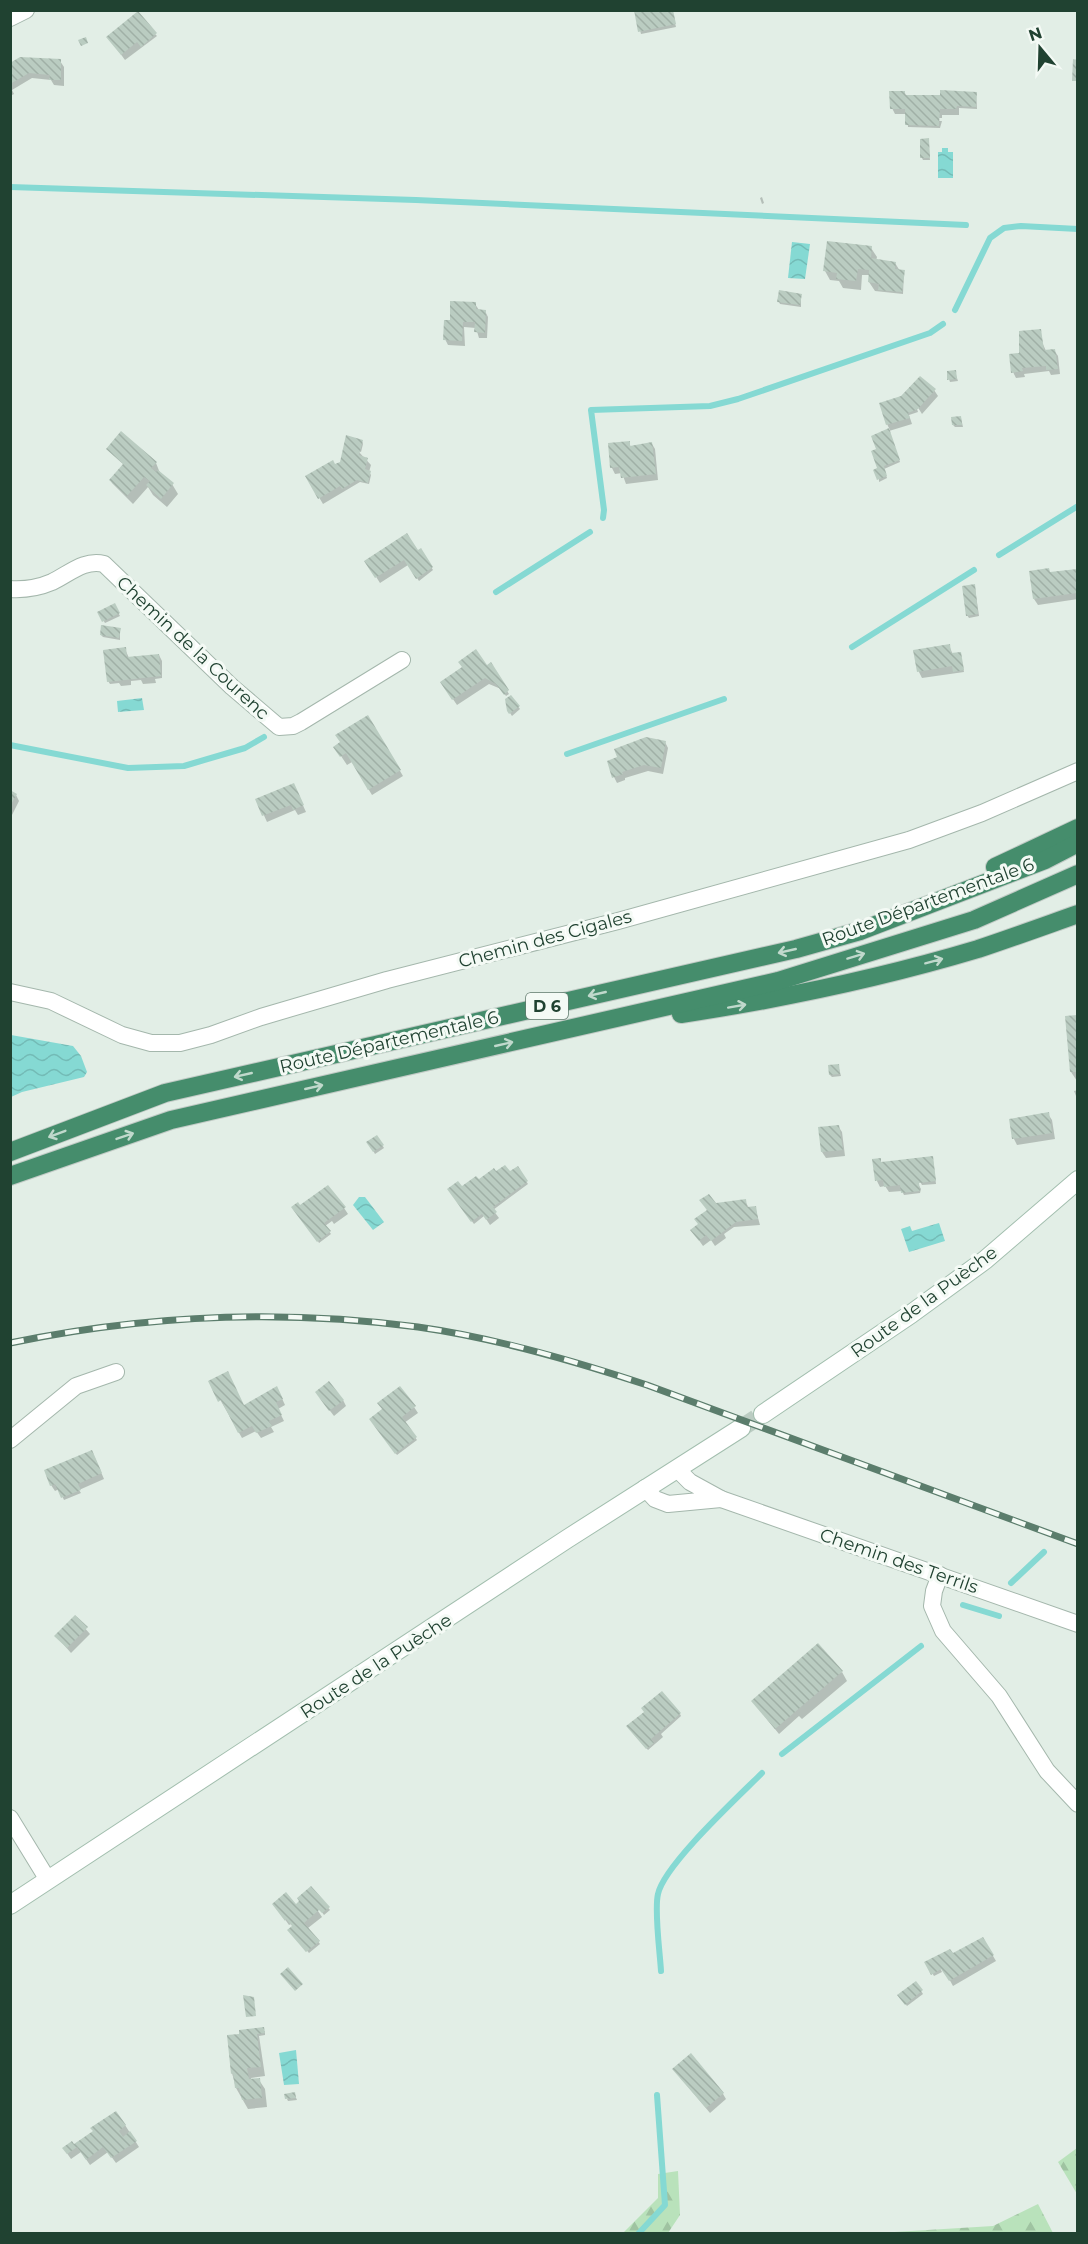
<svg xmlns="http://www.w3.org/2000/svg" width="1088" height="2244" viewBox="0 0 1088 2244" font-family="Montserrat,sans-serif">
  <defs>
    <pattern id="forest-firs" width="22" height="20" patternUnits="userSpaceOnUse" patternTransform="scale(1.5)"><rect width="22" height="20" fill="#b9e2bb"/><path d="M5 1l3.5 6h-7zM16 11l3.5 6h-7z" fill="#9fc3a1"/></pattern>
    <pattern id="water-waves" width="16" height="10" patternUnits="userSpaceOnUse" patternTransform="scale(1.5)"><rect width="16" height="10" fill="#85d9d3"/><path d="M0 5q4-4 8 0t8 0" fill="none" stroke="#73bbb6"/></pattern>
    <pattern id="building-back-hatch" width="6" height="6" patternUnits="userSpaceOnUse" patternTransform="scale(1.5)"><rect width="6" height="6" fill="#baccc1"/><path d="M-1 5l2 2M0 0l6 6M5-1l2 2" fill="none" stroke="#a0b0a6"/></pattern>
  </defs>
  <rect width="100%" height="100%" fill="#e2eee6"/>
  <g fill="url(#forest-firs)">
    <polygon points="1077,2148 1077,2194 1058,2162"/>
    <polygon points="678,2171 680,2215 668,2233 623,2233 658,2198 658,2174"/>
    <polygon points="1038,2204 1053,2233 878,2233 993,2226"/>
  </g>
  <g fill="url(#water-waves)">
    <polygon points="942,148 948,148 948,152 953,152 953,178 938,178 938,152 942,152"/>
    <polygon points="792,242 810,244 805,279 788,278"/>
    <polygon points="142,698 144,710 118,712 117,701"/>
    <polygon points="11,1035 73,1046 81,1056 87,1072 84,1077 22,1092 11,1097"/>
    <polygon points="359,1197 365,1197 384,1222 373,1230 353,1205"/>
    <polygon points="939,1223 945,1241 909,1252 901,1229 910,1226 912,1231"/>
    <polygon points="296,2050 299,2084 284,2085 279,2053"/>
  </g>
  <g fill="#0003">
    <polygon points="635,10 672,10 676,27 641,34"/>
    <polygon points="155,34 157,36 125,60 108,37"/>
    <polygon points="60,61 64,67 64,86 54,85 51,80 32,78 12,90 14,94 10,96 10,64"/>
    <polygon points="904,92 907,96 942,97 976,93 977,109 959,108 959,115 942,115 942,118 908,118 908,121 942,121 940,128 908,127 907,114 895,114 892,108"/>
    <polygon points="928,140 930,160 923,160 922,158"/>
    <polygon points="762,197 764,203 762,204 760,198"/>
    <polygon points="871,248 877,257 876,261 895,263 900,271 904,271 903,294 875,291 869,282 870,275 862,275 861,290 843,288 839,281 830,280 825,271"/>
    <polygon points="801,295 801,307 780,304 779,302"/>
    <polygon points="475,304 479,310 485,311 488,317 487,338 479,338 476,328 464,327 465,346 448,345 445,339"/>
    <polygon points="1042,342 1046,351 1054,350 1058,356 1060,374 1051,375 1049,371 1024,374 1025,377 1016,378 1013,372 1021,354"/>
    <polygon points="955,372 958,381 950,382 949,379"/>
    <polygon points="934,390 938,396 922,414 917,406 916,406 918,412 909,415 912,424 889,431 900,462 884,469 887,478 879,482 878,449 873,437 890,430 887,424"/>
    <polygon points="961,418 963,427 955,427 953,425"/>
    <polygon points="121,434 156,463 160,473 172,484 178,494 167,507 153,495 148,487 133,504 112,483 111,481 124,465"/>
    <polygon points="362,441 363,444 361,452 358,451 371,465 369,472 371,475 369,484 360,482 323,504 307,477 341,463"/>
    <polygon points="629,443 631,447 652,444 655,449 658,480 626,484 622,473 615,474 612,468 609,445"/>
    <polygon points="420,550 433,570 419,581 408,565 380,583 366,561"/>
    <polygon points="1078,570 1078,599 1038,605 1034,599 1050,574"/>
    <polygon points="975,588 979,616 969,618 967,615"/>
    <polygon points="114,605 120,616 105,623 99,613"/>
    <polygon points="120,629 120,640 103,637 101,635"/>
    <polygon points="949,645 953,655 961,656 964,672 922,678 919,672 915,651"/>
    <polygon points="125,649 129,658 159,655 162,661 162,678 155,679 156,683 143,684 141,680 131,681 131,685 121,686 119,683 110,684 108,681"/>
    <polygon points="490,664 509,694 506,696 501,689 489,684 457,705 442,683 464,668 486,667"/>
    <polygon points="511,697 520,709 512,716 508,710"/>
    <polygon points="368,717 403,776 372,795 352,762 347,765 335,747"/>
    <polygon points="665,742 668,748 663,774 648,771 625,778 625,780 617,783 614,777"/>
    <polygon points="296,790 306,812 298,815 295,810 267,822 257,800"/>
    <polygon points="10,792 16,795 19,801 11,817"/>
    <polygon points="1078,1016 1078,1081 1077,1081 1071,1072 1066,1018"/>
    <polygon points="838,1065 841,1076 832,1077 830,1075"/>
    <polygon points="1078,1090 1078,1096 1076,1096 1074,1091"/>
    <polygon points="1048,1114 1052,1120 1055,1139 1017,1145 1014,1139 1011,1120"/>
    <polygon points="838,1126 842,1132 845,1156 826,1158 822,1152"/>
    <polygon points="377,1137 384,1148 375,1154 368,1142"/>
    <polygon points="880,1160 882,1163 933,1160 936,1184 922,1185 917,1176 914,1177 921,1189 920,1193 904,1195 902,1191 889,1192 885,1186 880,1187 877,1181"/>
    <polygon points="517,1168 528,1184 493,1210 499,1218 490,1225 484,1216 474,1224 468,1216 462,1188 479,1181 516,1178"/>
    <polygon points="745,1201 749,1208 755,1207 760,1225 734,1227 724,1234 726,1238 715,1246 711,1240 703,1246 696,1236"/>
    <polygon points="300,1207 344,1208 348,1214 334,1224 332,1221 325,1226 331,1234 319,1243"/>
    <polygon points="210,1382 243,1406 280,1394 285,1405 278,1409 284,1421 271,1427 274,1432 261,1438 256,1431 242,1438"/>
    <polygon points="320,1398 343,1400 346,1406 334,1416"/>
    <polygon points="414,1407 418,1413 404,1423 417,1440 397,1455 375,1425"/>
    <polygon points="95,1458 104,1479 79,1490 81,1493 64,1500 59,1489 55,1491 51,1485"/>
    <polygon points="75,1617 90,1634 71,1653 56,1636"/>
    <polygon points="842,1672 847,1681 802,1719 799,1716 779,1734 757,1707"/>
    <polygon points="680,1714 681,1716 661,1734 663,1737 648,1750 632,1732"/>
    <polygon points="311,1888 330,1910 324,1915 318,1907 316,1908 322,1917 308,1928 320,1944 309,1953 289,1930 294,1927 291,1924 289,1925 274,1904 286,1894 296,1906 301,1902 299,1899"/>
    <polygon points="983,1939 996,1961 953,1986 937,1957 953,1955"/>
    <polygon points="935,1958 942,1972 934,1976 926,1963"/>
    <polygon points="916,1983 923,1994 907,2006 899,1995"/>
    <polygon points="265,2031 265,2035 259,2036 265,2076 251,2078 251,2081 259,2080 265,2089 267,2107 248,2109 236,2088 232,2073 228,2037"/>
    <polygon points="673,2069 723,2094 726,2099 710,2113"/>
    <polygon points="294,2093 297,2100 288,2101 287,2099"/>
    <polygon points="125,2125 139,2147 116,2163 108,2152 90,2165 81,2152 71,2159 64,2149"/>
  </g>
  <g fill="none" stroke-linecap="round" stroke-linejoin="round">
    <g stroke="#85d9d3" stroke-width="6">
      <polyline points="10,187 416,200 966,225"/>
      <polyline points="955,310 990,238 1004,228 1021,226 1078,229"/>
      <polyline points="603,518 604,510 591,410 710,406 738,399 930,333 943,324"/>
      <polyline points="999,555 1078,506"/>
      <polyline points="496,592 590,532"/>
      <polyline points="852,647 974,570"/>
      <polyline points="10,745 128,768 184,766 245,748 264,737"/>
      <polyline points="567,754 724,699"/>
      <polyline points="1011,1583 1044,1552"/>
      <polyline points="963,1605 999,1616"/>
      <polyline points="782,1754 921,1646"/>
      <path d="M661 1971C660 1953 654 1910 658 1894 664 1865 738 1797 762 1773"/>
      <polyline points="638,2234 665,2205 657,2095"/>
    </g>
  </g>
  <g fill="url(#building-back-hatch)">
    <polygon points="634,10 673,10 676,24 638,32"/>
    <polygon points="138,11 157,33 141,47 137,42 121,55 106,37"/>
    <polygon points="86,37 88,43 81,46 78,40"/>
    <polygon points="20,57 61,59 61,80 49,80 50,75 29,73 10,84 10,63"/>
    <polygon points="1073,59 1077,60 1077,81 1072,81"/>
    <polygon points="940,90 977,92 976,107 957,106 956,109 940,109 939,126 905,125 905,109 890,109 889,91 905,91 905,95 940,95"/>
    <polygon points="929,138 930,158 920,158 920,139"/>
    <polygon points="827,241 872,246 871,258 896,262 895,269 905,270 902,292 878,290 879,284 868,282 869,270 858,269 856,281 836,279 837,273 823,271"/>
    <polygon points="779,290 802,294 800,305 777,302"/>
    <polygon points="450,301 476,302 476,309 486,310 485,333 474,332 475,322 463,322 462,341 443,340 444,320 450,320"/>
    <polygon points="1041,329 1044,350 1055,349 1058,369 1046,370 1046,366 1022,368 1023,371 1011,373 1009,354 1019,353 1019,331"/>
    <polygon points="956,370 957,379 947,380 947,371"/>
    <polygon points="920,376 936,389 918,409 908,413 910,418 886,425 879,403 901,396"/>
    <polygon points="961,416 962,425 952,425 951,417"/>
    <polygon points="889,428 900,460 884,466 887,476 877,480 873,470 877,468 871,451 876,449 871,436"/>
    <polygon points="121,431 157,462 151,468 156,472 158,470 174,483 161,499 146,485 150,481 144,477 127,496 109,480 123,464 106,449"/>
    <polygon points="346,435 363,440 359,455 368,458 365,469 371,471 368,483 357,480 342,489 340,486 318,499 305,476 333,460 335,464 340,462"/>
    <polygon points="630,441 630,446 652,442 656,474 621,478 619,467 610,468 608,443"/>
    <polygon points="407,533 418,550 421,548 433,567 416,579 404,560 375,578 364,561"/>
    <polygon points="1049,568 1050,572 1077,569 1077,593 1033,599 1029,571"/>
    <polygon points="975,584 978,614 966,616 962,586"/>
    <polygon points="115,603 120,613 102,622 97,612"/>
    <polygon points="101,625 121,628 119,638 100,635"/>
    <polygon points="950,644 951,653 961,652 964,670 953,672 952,666 917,672 913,650"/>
    <polygon points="126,647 127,657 159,654 161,676 107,682 103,650"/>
    <polygon points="476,649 487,665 491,662 509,690 504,695 496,684 485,678 452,700 440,682 462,667 458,662"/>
    <polygon points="511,695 520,706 509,714 507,711 505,699"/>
    <polygon points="368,715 401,770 368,790 346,753 340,757 333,747 340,742 335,735"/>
    <polygon points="646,737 666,741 661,768 644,765 622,772 623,774 612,778 607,761 617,757 614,749"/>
    <polygon points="294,783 304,805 293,810 291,805 262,816 255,799"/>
    <polygon points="10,790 17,794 10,806"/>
    <polygon points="1077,1015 1077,1072 1070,1072 1065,1016"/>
    <polygon points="839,1064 840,1074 829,1075 828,1065"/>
    <polygon points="1049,1112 1052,1133 1012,1139 1009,1119"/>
    <polygon points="839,1125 843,1150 821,1152 818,1127"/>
    <polygon points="377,1135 384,1145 373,1152 366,1142"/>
    <polygon points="933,1156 936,1181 919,1183 920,1191 901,1193 900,1185 884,1187 883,1180 875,1181 872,1159 881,1158 881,1162"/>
    <polygon points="505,1165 510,1171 518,1166 528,1181 493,1207 497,1212 486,1220 482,1214 471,1222 447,1189 458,1181 462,1186 476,1176 479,1179 494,1168 496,1171"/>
    <polygon points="328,1185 346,1207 324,1223 331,1231 317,1242 291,1207 298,1202 300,1205"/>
    <polygon points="709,1194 716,1203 746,1199 747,1207 756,1206 758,1219 736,1222 711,1241 706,1235 699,1241 690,1230 698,1224 694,1219 707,1210 699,1200"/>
    <polygon points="228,1371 244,1405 277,1386 283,1399 276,1402 282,1415 269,1421 272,1426 256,1433 252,1426 238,1433 221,1400 218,1402 208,1381"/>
    <polygon points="329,1381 344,1400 329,1411 315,1392"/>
    <polygon points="400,1386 416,1406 402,1417 417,1437 395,1454 369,1419 382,1409 377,1403"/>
    <polygon points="92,1450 102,1473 78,1484 81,1490 61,1498 55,1484 50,1486 44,1470"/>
    <polygon points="75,1615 88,1627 67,1648 54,1636"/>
    <polygon points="818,1643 843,1671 775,1729 751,1701"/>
    <polygon points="662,1691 681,1713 651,1739 654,1743 646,1749 626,1726 644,1712 641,1708"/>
    <polygon points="311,1886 330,1907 322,1913 319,1910 304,1923 320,1941 306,1952 287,1930 292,1926 286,1919 285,1921 272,1904 286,1892 296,1904 299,1901 297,1898"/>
    <polygon points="983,1937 994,1955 949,1981 941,1969 931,1975 924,1962 950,1949 953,1953"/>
    <polygon points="288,1967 303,1984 295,1991 280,1974"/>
    <polygon points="916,1981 923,1990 905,2005 897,1995"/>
    <polygon points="243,1995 254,1997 256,2016 246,2017"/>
    <polygon points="264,2027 265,2033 257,2034 261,2067 247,2068 249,2079 260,2078 262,2098 242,2100 239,2088 235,2088 233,2073 231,2074 227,2035 239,2034 239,2030"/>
    <polygon points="691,2053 724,2093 706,2108 672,2069"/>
    <polygon points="295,2092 296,2098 285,2099 284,2094"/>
    <polygon points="116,2111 126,2125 119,2131 123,2137 130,2131 137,2141 111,2158 103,2147 86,2160 77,2147 67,2154 62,2148 72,2141 74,2144 93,2131 90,2128"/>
  </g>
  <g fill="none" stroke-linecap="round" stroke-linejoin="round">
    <polyline stroke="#bbccc2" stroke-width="18" stroke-dasharray="18 9" stroke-linecap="butt" points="741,1428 763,1414"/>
    <g stroke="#a4b7ac" stroke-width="18">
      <g id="minor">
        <polyline points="10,18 26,10"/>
        <path d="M10 589C26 590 38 588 52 582 69 574 84 559 104 564L232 687 279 727 293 726 301 722 402 660"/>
        <polyline points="10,992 51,1001 122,1035 151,1043 180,1043 211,1035 261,1017 387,980 618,921 909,840 982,813 1078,771"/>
        <polyline points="10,1440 76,1386 116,1372"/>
        <polyline points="645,1488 655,1499 668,1504 721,1499 690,1482 677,1469"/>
        <polyline points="721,1499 1078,1624"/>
        <polyline points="940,1575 934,1591 932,1606 943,1631 999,1696 1047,1771 1078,1804"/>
        <polyline points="10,1818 48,1880"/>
      </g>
    </g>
    <g stroke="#a2beae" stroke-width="20">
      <g id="secondary">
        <polyline points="763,1414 911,1314 985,1260 1078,1180"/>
        <polyline points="10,1905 567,1539 741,1428"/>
      </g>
    </g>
    <g stroke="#c1cac5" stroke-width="20">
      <g id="trunk">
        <polyline points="995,867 1078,828"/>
        <path d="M681 1014C781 999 881 978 978 949 1011 938 1044 926 1078 914"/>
        <polyline points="10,1152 165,1093 796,949 860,931 1045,860 1078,843"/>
        <polyline points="10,1176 171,1120 778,981 974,920 1078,874"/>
      </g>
    </g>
    <use href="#minor" stroke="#fff" stroke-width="16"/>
    <use href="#secondary" stroke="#fff" stroke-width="18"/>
    <use href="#trunk" stroke="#458d6c" stroke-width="18"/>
    <g stroke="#5b7d6c" stroke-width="7">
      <path id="rail" d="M10 1343C145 1315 282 1309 418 1327 496 1338 572 1360 647 1385L1078 1544"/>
    </g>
    <use href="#rail" stroke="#f4faf5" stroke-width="4.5" stroke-dasharray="14" stroke-linecap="butt"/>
  </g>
  <defs><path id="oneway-shaft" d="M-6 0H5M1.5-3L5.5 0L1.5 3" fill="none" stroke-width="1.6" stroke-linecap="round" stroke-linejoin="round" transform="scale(1.5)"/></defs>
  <g stroke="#c0d9cc">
    <use href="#oneway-shaft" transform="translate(787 951) rotate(167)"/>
    <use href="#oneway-shaft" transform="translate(856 956) rotate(-17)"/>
    <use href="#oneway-shaft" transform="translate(934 961) rotate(-15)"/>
    <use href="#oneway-shaft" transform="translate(597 994) rotate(167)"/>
    <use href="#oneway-shaft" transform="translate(737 1006) rotate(-10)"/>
    <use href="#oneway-shaft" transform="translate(504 1044) rotate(-13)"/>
    <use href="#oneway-shaft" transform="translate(243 1075) rotate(167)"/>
    <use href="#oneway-shaft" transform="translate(314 1087) rotate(-13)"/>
    <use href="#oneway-shaft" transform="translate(57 1134) rotate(159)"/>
    <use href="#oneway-shaft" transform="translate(125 1136) rotate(-19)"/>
  </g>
  <g text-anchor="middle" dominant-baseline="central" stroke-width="6" stroke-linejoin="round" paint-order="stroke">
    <rect fill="#f4faf5" stroke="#60796c" stroke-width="1.5" x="526" y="993" width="42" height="26" rx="4.5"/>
    <g font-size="16" font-weight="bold" fill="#204231">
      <text x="547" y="1006">D 6</text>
    </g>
    <g font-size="18" fill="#204231" stroke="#f4faf5">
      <text transform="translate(193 648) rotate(43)">Chemin de la Courenc</text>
      <text transform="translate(928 902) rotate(-20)">Route Départementale 6</text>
      <text transform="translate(545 939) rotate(-15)">Chemin des Cigales</text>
      <text transform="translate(389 1042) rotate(-13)">Route Départementale 6</text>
      <text transform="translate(924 1302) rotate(-36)">Route de la Puèche</text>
      <text transform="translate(899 1561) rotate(19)">Chemin des Terrils</text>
      <text transform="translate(376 1666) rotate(-33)">Route de la Puèche</text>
    </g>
  </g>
  <rect width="1088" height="2244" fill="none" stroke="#204231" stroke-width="24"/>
  <g transform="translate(1040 48) rotate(341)" stroke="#f4faf5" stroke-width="4.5" paint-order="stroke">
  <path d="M0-4.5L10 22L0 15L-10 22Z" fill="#204231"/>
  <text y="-9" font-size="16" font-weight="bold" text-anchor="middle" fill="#204231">N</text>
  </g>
</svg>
